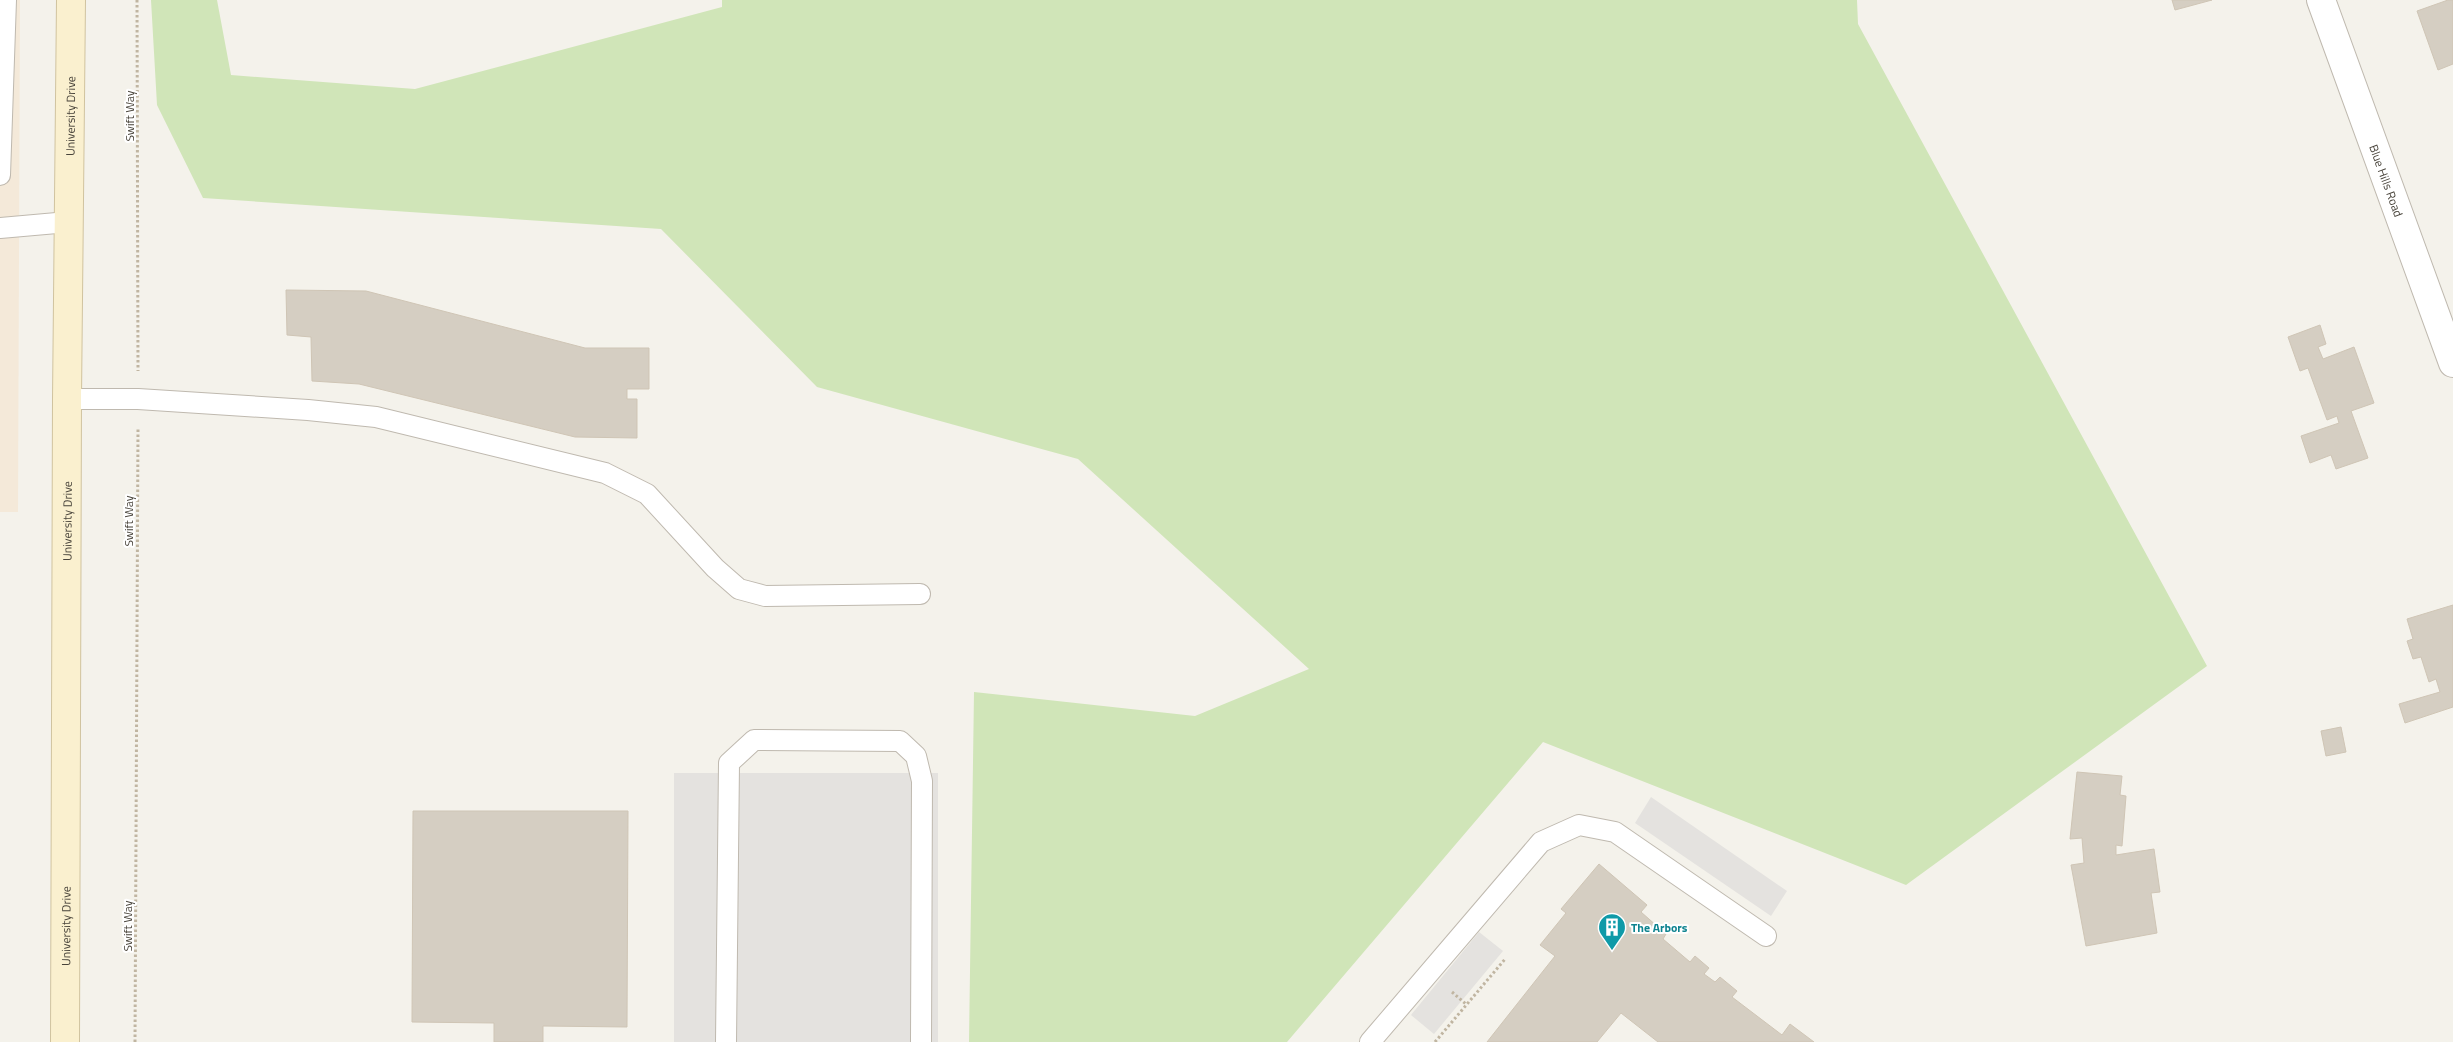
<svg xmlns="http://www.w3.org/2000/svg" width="2453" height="1042" viewBox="0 0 2453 1042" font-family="'Titillium Web',sans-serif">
  <rect width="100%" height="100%" fill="#f4f2eb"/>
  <polygon fill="#f4e9d9" points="0,0 20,0 18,512 0,512"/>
  <polygon fill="#d0e5b8" points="151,0 217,0 231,75 415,89 722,7 722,0 1857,0 1858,24 2207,666 1906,885 1543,742 1287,1042 969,1042 974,692 1195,716 1309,669 1078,459 817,387 661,229 203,198 157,105"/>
  <g fill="#e4e2df">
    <rect x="674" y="773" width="264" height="269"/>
    <polygon points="1651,797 1787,891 1771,916 1635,823"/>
    <polygon points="1479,932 1503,951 1434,1034 1411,1015"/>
  </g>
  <g fill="#d5cec2" stroke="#cfc5b5">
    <polygon points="2172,0 2212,0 2175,10"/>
    <polygon points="2448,0 2453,0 2453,64 2438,70 2417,11"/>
    <polygon points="286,290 366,291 585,348 649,348 649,389 627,389 627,399 637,399 637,438 575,437 359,384 312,381 311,337 287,335"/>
    <polygon points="2320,325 2326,344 2318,347 2323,359 2354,347 2374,403 2351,411 2368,458 2336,469 2331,455 2310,463 2301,436 2339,423 2337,416 2327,420 2308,368 2300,371 2288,337"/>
    <polygon points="2453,605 2453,707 2405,723 2399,704 2440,692 2436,679 2429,682 2421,657 2413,659 2407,641 2413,639 2407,619"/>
    <polygon points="2341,727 2346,752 2326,756 2321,731"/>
    <polygon points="2077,772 2122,776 2120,795 2126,796 2122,846 2116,845 2116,855 2154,849 2160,892 2151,893 2157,933 2086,946 2071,865 2084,863 2082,838 2070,839"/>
    <polygon points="413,811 628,811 627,1027 543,1026 543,1042 494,1042 494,1023 412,1022"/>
    <polygon points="1599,864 1647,905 1641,912 1666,934 1663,939 1690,962 1695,956 1709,968 1704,974 1715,982 1720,977 1737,991 1732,997 1782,1035 1790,1024 1814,1042 1658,1042 1621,1013 1597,1042 1487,1042 1555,956 1540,945 1566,913 1561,909"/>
  </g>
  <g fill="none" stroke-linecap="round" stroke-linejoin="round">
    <g stroke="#bfb9af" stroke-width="22">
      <g id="service">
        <polyline points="0,175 6,0"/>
        <polyline points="0,228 68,222"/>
        <polyline points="67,399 138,399 308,410 376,417 605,473 647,494 715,568 739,589 765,596 920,594"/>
        <polyline points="726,1042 729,763 754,740 900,741 916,756 922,781 921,1042"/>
        <polyline points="1370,1042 1541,842 1579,825 1615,832 1766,936"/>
      </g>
    </g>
    <g stroke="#bfb9af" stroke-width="30">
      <g id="minor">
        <path id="s1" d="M2321 0 2453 363"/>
      </g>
    </g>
    <g stroke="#d0c39f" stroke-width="30">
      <g id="secondary">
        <path id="s2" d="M65 1042 67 399 71 0"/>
      </g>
    </g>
    <g stroke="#c0b5a1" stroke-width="3" stroke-dasharray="2.5 2.5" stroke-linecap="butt">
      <polyline points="137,0 138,371"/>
      <polyline points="1452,992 1467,1005"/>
      <polyline points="135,1042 138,428"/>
      <polyline points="1435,1042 1506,958"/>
    </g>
    <use href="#service" stroke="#fff" stroke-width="20"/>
    <use href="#minor" stroke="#fff" stroke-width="28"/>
    <use href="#secondary" stroke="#faf0cf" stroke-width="28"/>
  </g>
  <defs>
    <g id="building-pin" transform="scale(1.4375)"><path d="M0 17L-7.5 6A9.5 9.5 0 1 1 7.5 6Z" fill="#0f9aa8" stroke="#fff"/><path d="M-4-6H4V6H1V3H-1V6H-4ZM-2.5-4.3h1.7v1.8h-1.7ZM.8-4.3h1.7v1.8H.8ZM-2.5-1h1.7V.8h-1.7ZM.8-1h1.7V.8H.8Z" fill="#fff"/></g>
  </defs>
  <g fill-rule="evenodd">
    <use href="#building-pin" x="1612" y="927"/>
  </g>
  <g text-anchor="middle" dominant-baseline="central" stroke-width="4" stroke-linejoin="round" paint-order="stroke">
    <g font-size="12" fill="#48433a" stroke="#fff">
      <text stroke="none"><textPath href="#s2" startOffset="926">University Drive</textPath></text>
      <text transform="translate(129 116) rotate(-90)">Swift Way</text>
      <text stroke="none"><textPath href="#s1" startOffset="192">Blue Hills Road</textPath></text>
      <text stroke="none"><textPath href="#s2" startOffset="521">University Drive</textPath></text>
      <text transform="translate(128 521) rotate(-90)">Swift Way</text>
      <text stroke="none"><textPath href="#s2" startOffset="116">University Drive</textPath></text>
      <text transform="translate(127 926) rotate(-90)">Swift Way</text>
    </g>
    <g font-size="12" font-weight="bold" fill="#0d838f" stroke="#fff" text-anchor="start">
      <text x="1631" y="927">The Arbors</text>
    </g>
  </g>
</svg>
